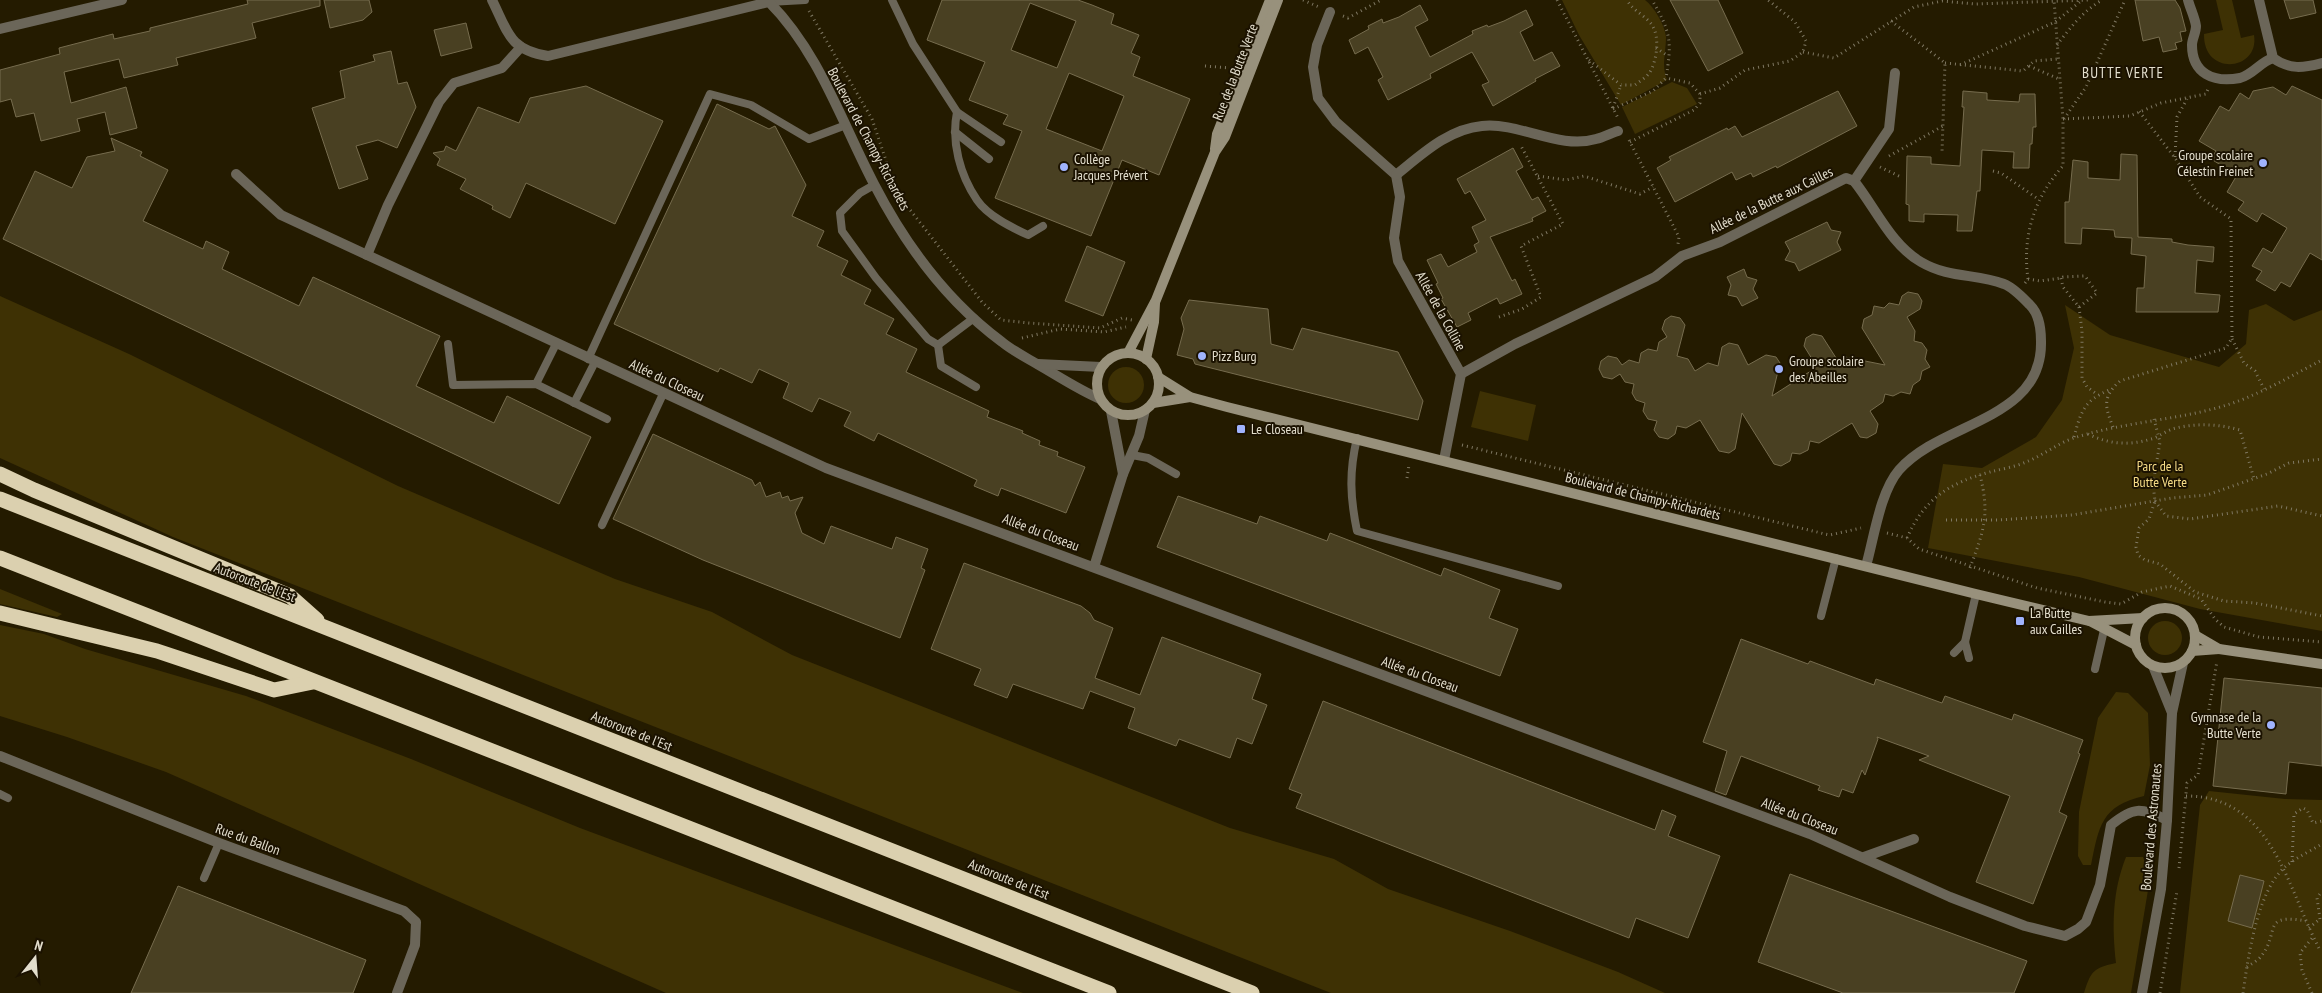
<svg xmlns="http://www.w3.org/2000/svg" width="2322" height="993" viewBox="0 0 2322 993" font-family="'PT Sans Narrow',sans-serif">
  <rect width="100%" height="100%" fill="#241b00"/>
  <g fill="#3e3104">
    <path d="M1562 0H1645C1654 7 1665 25 1666 37 1666 52 1661 66 1667 80L1621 105 1579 35Z"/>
    <path d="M2216 0H2232L2241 38 2254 35C2260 71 2203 77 2204 34L2223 30Z"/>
    <polygon points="1672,82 1687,88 1697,104 1635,134 1622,107"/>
    <polygon points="0,296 129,354 398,486 615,579 712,612 792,655 1230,828 1334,859 1388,889 1510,931 1618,972 1665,993 1331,993 173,537 0,458"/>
    <polygon points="2266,304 2294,321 2322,310 2322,631 2200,609 2079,577 1928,548 1943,464 1982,468 2036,437 2062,400 2074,348 2065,305 2110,335 2219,367 2246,344 2249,310"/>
    <circle cx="1126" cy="385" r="18"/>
    <polygon points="1480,391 1536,405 1528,441 1471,427"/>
    <polygon points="0,589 62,614 57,617 0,604"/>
    <circle cx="2165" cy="638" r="17"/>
    <polygon points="0,625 44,634 85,649 246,696 411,759 580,828 1023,993 666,993 166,772 67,737 0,716"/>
    <path d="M2116 692 2128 693 2148 713 2150 765 2144 796C2101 806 2099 826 2091 865H2083L2078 856 2079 812 2098 718Z"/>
    <polygon points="2209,791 2285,799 2322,800 2322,993 2180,993 2200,805"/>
    <path d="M2126 857H2143L2150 878 2131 993H2084C2091 971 2093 968 2116 963 2112 927 2112 892 2126 857Z"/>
  </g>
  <g fill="#494022" stroke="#766c4e" fill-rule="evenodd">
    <polygon points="247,0 320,0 320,6 252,23 256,38 176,58 178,65 124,78 119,59 64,72 71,103 126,87 137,128 110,135 105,112 77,119 80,131 41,141 34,113 16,117 11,99 0,102 0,70 60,54 59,48 113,34 114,39 150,31 150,28 248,4"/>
    <polygon points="324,0 369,0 372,12 363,20 330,28"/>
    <path d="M942 0H1078L1092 5 1114 14 1111 24 1139 35 1131 53 1140 57 1133 76 1190 99 1159 175 1122 160 1091 236 995 198 1022 131 1003 124 1008 115 969 100 985 62 927 40ZM1030 3 1076 21 1057 68 1011 50ZM1069 73 1124 96 1102 151 1046 129Z"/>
    <polygon points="1670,0 1718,0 1743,53 1708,71"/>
    <polygon points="2135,0 2175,0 2180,8 2186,31 2180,32 2182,41 2175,43 2177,49 2163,52 2159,37 2143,41"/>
    <polygon points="2284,0 2313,0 2316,13 2290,19"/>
    <polygon points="1420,5 1428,20 1415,27 1430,57 1473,34 1472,31 1487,25 1488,27 1504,21 1526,10 1533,25 1520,32 1534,61 1552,52 1560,66 1535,79 1536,81 1493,106 1482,85 1489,82 1472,52 1430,74 1431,78 1388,100 1378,80 1383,77 1368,47 1355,54 1349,40 1369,29 1368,26 1382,19 1383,23 1399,17"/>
    <polygon points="466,23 472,48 441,56 434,30"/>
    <polygon points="391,51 398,84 407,82 416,107 397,148 378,140 356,146 368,179 339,189 312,108 345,98 340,71 375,61 373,55"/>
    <polygon points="586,86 663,121 615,224 526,183 510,218 492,209 493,206 460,189 466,179 437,165 440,159 433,153 444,151 446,146 456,151 478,107 519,123 530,98"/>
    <polygon points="2292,86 2322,100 2322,260 2310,253 2290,287 2281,282 2275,291 2256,280 2262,271 2252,266 2263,248 2272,253 2287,228 2262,213 2257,222 2238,210 2244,202 2227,192 2237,175 2211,159 2216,151 2199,141 2220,106 2229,111 2240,93 2249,99 2253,91 2273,87 2286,95"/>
    <polygon points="1838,91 1857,126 1777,168 1776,166 1753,177 1751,173 1736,180 1732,172 1675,202 1657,168 1671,160 1669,157 1727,128 1728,130 1735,126 1742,137"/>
    <polygon points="1963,91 1987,93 1987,100 2019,102 2020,94 2035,94 2036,127 2033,127 2032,144 2030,144 2029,168 2013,168 2014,152 1982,150 1980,191 1977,191 1972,231 1957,231 1958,215 1924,214 1924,222 1909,221 1909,205 1906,204 1907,156 1931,157 1931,164 1960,166 1964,107 1962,107"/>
    <polygon points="717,104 769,129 775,126 806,185 792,216 824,231 817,246 848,261 841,275 871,290 864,304 894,319 886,334 917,349 906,372 989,411 987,417 1023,431 1022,433 1040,441 1039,445 1058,452 1057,456 1085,467 1066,513 1001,488 998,496 974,486 977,480 878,433 874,441 844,426 851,412 819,398 812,412 783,398 789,383 759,369 752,383 720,368 718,372 614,324"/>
    <polygon points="111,138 142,152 140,156 168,170 143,221 203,249 206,241 229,252 222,269 299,306 313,277 440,336 416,386 494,423 507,396 591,437 559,504 3,239 35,171 72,188 87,157 115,151"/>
    <polygon points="1513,148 1523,167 1516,171 1532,200 1538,197 1546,211 1532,218 1533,221 1490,237 1512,281 1515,279 1522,294 1500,304 1497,298 1468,313 1471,320 1457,327 1441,299 1443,298 1436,284 1438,283 1427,260 1441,254 1448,267 1477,252 1474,245 1479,242 1472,227 1486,220 1470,191 1465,194 1457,179"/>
    <polygon points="2121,154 2137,155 2138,237 2172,239 2172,242 2188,245 2214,247 2213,262 2197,260 2195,293 2220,295 2218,312 2136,312 2137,288 2144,288 2146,256 2131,254 2132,238 2115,237 2114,230 2082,228 2081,244 2065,243 2065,202 2069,202 2073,160 2088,162 2088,178 2120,180"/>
    <polygon points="1827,222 1831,230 1841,232 1837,242 1841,250 1799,271 1795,263 1785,260 1790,251 1785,242"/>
    <polygon points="1087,246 1125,262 1103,316 1065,301"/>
    <polygon points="1744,269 1747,277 1757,280 1753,289 1758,298 1742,306 1737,297 1728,295 1731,285 1727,277"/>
    <polygon points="1908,292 1918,294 1922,301 1920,309 1907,317 1915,331 1914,341 1922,343 1927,350 1925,359 1930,367 1922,371 1920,380 1913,385 1910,394 1901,392 1893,396 1885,394 1883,402 1870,411 1878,424 1876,433 1867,438 1860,437 1852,423 1819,443 1810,441 1808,450 1800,454 1792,453 1790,461 1781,466 1774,464 1742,413 1735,449 1729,453 1719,451 1700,420 1686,428 1677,426 1675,434 1668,439 1659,437 1654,430 1657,421 1648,419 1643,411 1645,403 1636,400 1632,393 1634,384 1625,382 1620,374 1612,379 1603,377 1599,369 1601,361 1608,356 1617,358 1622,365 1629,360 1639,363 1641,353 1648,349 1657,351 1659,342 1667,337 1662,329 1665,320 1671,316 1680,318 1685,325 1677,356 1688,359 1695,371 1708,363 1718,366 1722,347 1729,343 1738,345 1748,365 1766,355 1776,357 1780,363 1772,396 1817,367 1804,346 1806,338 1813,334 1822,336 1838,361 1845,357 1885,365 1862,328 1864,319 1872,315 1874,306 1884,308 1889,303 1899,305 1902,296"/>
    <polygon points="1189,300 1268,309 1271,344 1293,350 1302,328 1398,352 1423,401 1418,420 1195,364 1193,359 1177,355 1184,329 1181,318"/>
    <polygon points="653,434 752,480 755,486 760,482 766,497 780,492 782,498 788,496 790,501 803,497 795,513 802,533 824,544 831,526 892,549 896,537 928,549 921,568 925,570 900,638 703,560 613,519"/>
    <polygon points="1178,496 1257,524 1260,516 1327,541 1330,533 1441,576 1444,568 1500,590 1489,618 1518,629 1500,676 1157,547"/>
    <polygon points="964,563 1081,606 1090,613 1094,620 1113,628 1095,678 1140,695 1162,637 1261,674 1252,699 1267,705 1252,744 1237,738 1230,758 1179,739 1176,746 1128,728 1135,708 1090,691 1083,709 1013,684 1007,698 974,685 981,669 931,649"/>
    <polygon points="1741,639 1808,664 1810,661 1874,685 1876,679 1942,703 1945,696 2012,720 2014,714 2083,740 2078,753 2080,754 2059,812 2067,816 2033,904 1976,882 2010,796 1919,760 1929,756 1877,737 1878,739 1865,775 1862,770 1853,793 1842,789 1839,797 1818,790 1820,786 1741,756 1726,795 1715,791 1727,751 1703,742"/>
    <polygon points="2224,678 2322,688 2322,766 2289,762 2286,794 2213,786"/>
    <polygon points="1323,701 1655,830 1662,810 1676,816 1668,836 1720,856 1688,938 1636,918 1629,938 1296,808 1302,794 1289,789"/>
    <polygon points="1790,874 2027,961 2014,993 1843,993 1758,962"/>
    <polygon points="2240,875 2264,881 2252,928 2228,921"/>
    <polygon points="178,886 366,960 353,993 131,993"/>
  </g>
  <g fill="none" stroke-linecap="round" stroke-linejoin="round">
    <g stroke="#7f7862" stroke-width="3" stroke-dasharray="1 4" stroke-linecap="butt">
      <polyline points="1303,0 1319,7"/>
      <polyline points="1557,0 1618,118"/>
      <polyline points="809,11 872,119 897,193 982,302 1001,320 1029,323 1100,328 1122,318 1132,320"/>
      <polyline points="1343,16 1348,18 1381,0"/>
      <polyline points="1891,21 1945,63 1942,152"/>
      <path d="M2057 45C2070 28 2083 11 2102 0"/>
      <polyline points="1656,48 1668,56"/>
      <polyline points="1803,52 1834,58 1914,7 1942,1 1975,4 2090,0"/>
      <path d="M1589 60 1621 85H1635C1640 81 1647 77 1650 72 1657 60 1660 37 1652 25 1646 16 1633 11 1627 0"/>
      <polyline points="1945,63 2023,71 2034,61 2058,59"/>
      <polyline points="1960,65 2055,22 2081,1"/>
      <polyline points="1205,66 1230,68"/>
      <polyline points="2029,66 2059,79"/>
      <polyline points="1700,94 1720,88 1745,70 1790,61 1803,52 1806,41 1795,22 1768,0"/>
      <polyline points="1613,108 1621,85"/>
      <path d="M1613 109 1653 91 1666 78C1672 42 1671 32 1652 0"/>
      <polyline points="2063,119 2130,116 2161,103 2206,94 2208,89"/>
      <polyline points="2064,119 2086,87 2125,0"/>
      <polyline points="1629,140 1679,237 1678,244"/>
      <polyline points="1630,142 1694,110 1700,103 1700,94 1690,83 1666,78"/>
      <polyline points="1889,156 1943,126"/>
      <polyline points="2175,157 2177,117 2187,99"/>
      <polyline points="1880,167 1901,177"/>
      <polyline points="1993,171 2001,173 2038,199"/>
      <polyline points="1538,176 1566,180 1584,176 1640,194 1653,187"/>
      <polyline points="2028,279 2040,281 2061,278 2063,277 2085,276 2097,293 2079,307 2063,287 2061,278"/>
      <path d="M2025 283 2028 279C2022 236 2034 198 2063 166V119L2054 0"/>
      <polyline points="2079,307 2082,331 2082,378 2087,387 2098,395"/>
      <polyline points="1499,317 1522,309 1541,297 1521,246 1563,224 1520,144"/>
      <polyline points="1022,338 1060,329 1104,332 1126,327"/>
      <polyline points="2232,339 2244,363 2255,371 2264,389"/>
      <polyline points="2154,419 2160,442 2153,484 2155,501 2149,519 2139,528 2136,547 2138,555 2145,560 2160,564 2195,592 2224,601 2255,603 2322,616"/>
      <path d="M2113 427C2105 407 2102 397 2120 381L2226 348 2232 338 2231 219 2200 197 2175 158 2139 111"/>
      <path d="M2088 434C2108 444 2129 446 2151 439 2159 437 2167 430 2176 428 2197 423 2219 424 2240 430L2254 479"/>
      <path d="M2074 437C2081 411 2084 401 2109 390"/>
      <polyline points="1462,445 1825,534 1830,535 1861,528"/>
      <polyline points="1407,478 1409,465"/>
      <polyline points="2155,501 2166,516 2190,519 2278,506 2322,516"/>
      <polyline points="1946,520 1999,520 2072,515 2172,498 2207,495 2267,474 2289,463 2322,459"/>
      <polyline points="1887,533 1907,538 1919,549 2037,588 2105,602 2121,604 2142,592 2170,586 2201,599 2215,619 2224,627 2259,637 2322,642"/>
      <path d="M1907 538C1924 499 1949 483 1990 472 2001 469 2015 467 2026 462 2044 455 2059 442 2077 437 2128 421 2183 420 2233 403 2264 392 2293 375 2322 360"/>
      <path d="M1970 568C1984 530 1990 515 1980 475"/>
      <path d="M2186 796C2273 796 2287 889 2320 950"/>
      <polyline points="2292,862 2294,814 2303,808 2307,810 2313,823 2322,821"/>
      <polyline points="2179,868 2187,783 2198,775 2217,661"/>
      <polyline points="2320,919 2317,898 2322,891"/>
      <polyline points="2309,928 2320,919"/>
      <path d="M2247 967C2251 964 2259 960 2262 955 2280 932 2261 913 2306 921"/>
      <polyline points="2160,993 2177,891"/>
      <path d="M2243 993C2248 958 2257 890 2286 866 2296 858 2310 851 2322 844"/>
      <polyline points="2312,993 2302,970 2300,953 2313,937"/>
    </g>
    <g stroke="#6b6659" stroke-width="8">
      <path d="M892 0 913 44 957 112C951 142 960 175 977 200 988 216 1011 227 1028 235L1043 226"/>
      <polyline points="769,2 805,0"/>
      <polyline points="957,112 1001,142"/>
      <polyline points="955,132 989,159"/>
      <polyline points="874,185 860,193 840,213 842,231 876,278 928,339 938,345 974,318"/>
      <polyline points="448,344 453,385 536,384 607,419"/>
      <polyline points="938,345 941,366 976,387"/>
      <polyline points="588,359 710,94 751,105 809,139 846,125"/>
      <polyline points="536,384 556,344"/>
      <polyline points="574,403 595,362"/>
      <path d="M1357 438C1349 472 1350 497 1357 531L1558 586"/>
      <polyline points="1132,455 1148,458 1176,474"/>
      <polyline points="602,525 663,394"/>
      <polyline points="1821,616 1836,558"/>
      <polyline points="1954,653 1965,642"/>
      <polyline points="1969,658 1965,642 1976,594"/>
      <polyline points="2095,669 2104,630"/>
      <polyline points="0,794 8,798"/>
      <polyline points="204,878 219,843"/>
    </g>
    <g stroke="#6b6659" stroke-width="10">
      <path d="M492 0C508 32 509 50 548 56L769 2C819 52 842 123 874 184 905 244 948 302 1002 342 1013 351 1025 357 1037 364 1058 376 1077 389 1100 399"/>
      <path d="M2188 0C2190 8 2195 18 2196 26 2196 33 2192 39 2192 45 2192 74 2214 83 2240 78 2254 74 2260 62 2273 58"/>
      <path d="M2259 0 2273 58C2290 70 2303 68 2322 63"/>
      <polyline points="1330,12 1317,45 1313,67 1318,98 1336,122 1396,175 1400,197 1394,238 1398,261 1461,374 1444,460"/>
      <polyline points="0,29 122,0"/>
      <path d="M236 174 281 215 826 468 1810 834 1950 897 2025 926 2065 936 2078 929 2086 922 2100 885 2111 825C2133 807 2141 807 2167 820"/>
      <path d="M1396 175C1421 155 1448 129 1482 126 1520 122 1559 150 1596 139 1604 137 1611 133 1618 131"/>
      <polyline points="1854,181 1889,129 1895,73"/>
      <polyline points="367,255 388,205 439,102 454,83 502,68 521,47"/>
      <polyline points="1038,364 1101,367"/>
      <path d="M1461 374 1515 344 1655 277 1682 256 1720 242 1846 178 1854 181C1875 207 1891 245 1921 262 1950 279 1976 273 2004 284 2013 287 2024 299 2030 305 2039 314 2041 329 2041 341 2043 421 1942 421 1899 470 1880 492 1874 538 1866 566"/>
      <polyline points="1111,411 1123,474"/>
      <polyline points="1094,567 1123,474 1139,436 1145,410"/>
      <polyline points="2153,666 2172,713"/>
      <polyline points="0,756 219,843 404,911 416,922 415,945 397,993"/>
      <polyline points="1864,857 1914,839"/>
      <polyline points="2142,993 2161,889 2167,820 2172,713 2183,663"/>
    </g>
    <g stroke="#98917c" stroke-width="10">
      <polyline points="1215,149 1217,134 1270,0"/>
      <circle cx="1128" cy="384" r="31"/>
      <polyline points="1128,353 1156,300 1215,152 1225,137 1278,0"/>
      <polyline points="1146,359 1154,322 1155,303"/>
      <polyline points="1158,377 1190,397 1227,407 1976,594 2089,621 2143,618"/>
      <polyline points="1153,403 1190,397"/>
      <circle cx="2165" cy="638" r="30"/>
      <polyline points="2090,621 2136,645"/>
      <polyline points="2195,635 2219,649 2322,664"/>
      <polyline points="2192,651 2219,649"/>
    </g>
    <g stroke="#dbd0af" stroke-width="15">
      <polyline points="0,474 34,490 290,596 317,620"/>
      <polyline points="0,499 1252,993"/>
      <polyline points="0,558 1109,993"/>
      <polyline points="0,613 157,651 274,690 313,682"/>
    </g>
  </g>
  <g fill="#a0b3fd" stroke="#1b1200" stroke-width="2">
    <circle cx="2263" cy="163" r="5"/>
    <circle cx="1064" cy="167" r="5"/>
    <circle cx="1202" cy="356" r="5"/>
    <circle cx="1779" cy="369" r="5"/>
    <rect x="1236" y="424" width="10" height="10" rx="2.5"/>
    <rect x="2015" y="616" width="10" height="10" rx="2.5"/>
    <circle cx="2271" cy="725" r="5"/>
  </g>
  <g text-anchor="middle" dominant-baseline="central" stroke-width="4" stroke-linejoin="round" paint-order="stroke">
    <g font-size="14" fill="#e3decd" stroke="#1b1200">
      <text transform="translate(1235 72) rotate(-69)">Rue de la Butte Verte</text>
      <text transform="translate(869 139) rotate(62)">Boulevard de Champy-Richardets</text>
      <text transform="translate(1771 200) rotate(-26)">Allée de la Butte aux Cailles</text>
      <text transform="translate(1441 311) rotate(61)">Allée de la Colline</text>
      <text transform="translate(667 380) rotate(25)">Allée du Closeau</text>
      <text transform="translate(1643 496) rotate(14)">Boulevard de Champy-Richardets</text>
      <text transform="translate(1041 532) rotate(21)">Allée du Closeau</text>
      <text transform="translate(255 582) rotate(21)">Autoroute de l’Est</text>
      <text transform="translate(1420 674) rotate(20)">Allée du Closeau</text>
      <text transform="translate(632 731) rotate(22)">Autoroute de l’Est</text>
      <text transform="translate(1800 816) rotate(21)">Allée du Closeau</text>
      <text transform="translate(2151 827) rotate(-85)">Boulevard des Astronautes</text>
      <text transform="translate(248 839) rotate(20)">Rue du Ballon</text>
      <text transform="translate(1009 879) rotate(22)">Autoroute de l’Est</text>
    </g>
    <g font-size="14" fill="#e3decd" stroke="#1b1200" text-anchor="start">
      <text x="2253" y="155" text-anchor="end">Groupe scolaire<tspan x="2253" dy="16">Célestin Freinet</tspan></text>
      <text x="1074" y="159">Collège<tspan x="1074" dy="16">Jacques Prévert</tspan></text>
      <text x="1212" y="356">Pizz Burg</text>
      <text x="1789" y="361">Groupe scolaire<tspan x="1789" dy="16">des Abeilles</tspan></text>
      <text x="1251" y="429">Le Closeau</text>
      <text x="2030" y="613">La Butte<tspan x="2030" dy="16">aux Cailles</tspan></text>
      <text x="2261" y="717" text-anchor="end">Gymnase de la<tspan x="2261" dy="16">Butte Verte</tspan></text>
    </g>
    <g font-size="14" fill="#f6dc87" stroke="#1b1200">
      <text x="2160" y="466">Parc de la<tspan x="2160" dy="16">Butte Verte</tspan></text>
    </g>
    <g font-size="15" letter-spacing="1" fill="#e3decd" stroke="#1b1200">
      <text x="2123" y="72">BUTTE VERTE</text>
    </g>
  </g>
  <g transform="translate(35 958) rotate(17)" stroke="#1b1200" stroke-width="4" paint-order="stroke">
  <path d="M0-4L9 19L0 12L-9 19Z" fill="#e3decd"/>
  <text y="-8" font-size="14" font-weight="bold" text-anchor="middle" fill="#e3decd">N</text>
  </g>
</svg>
